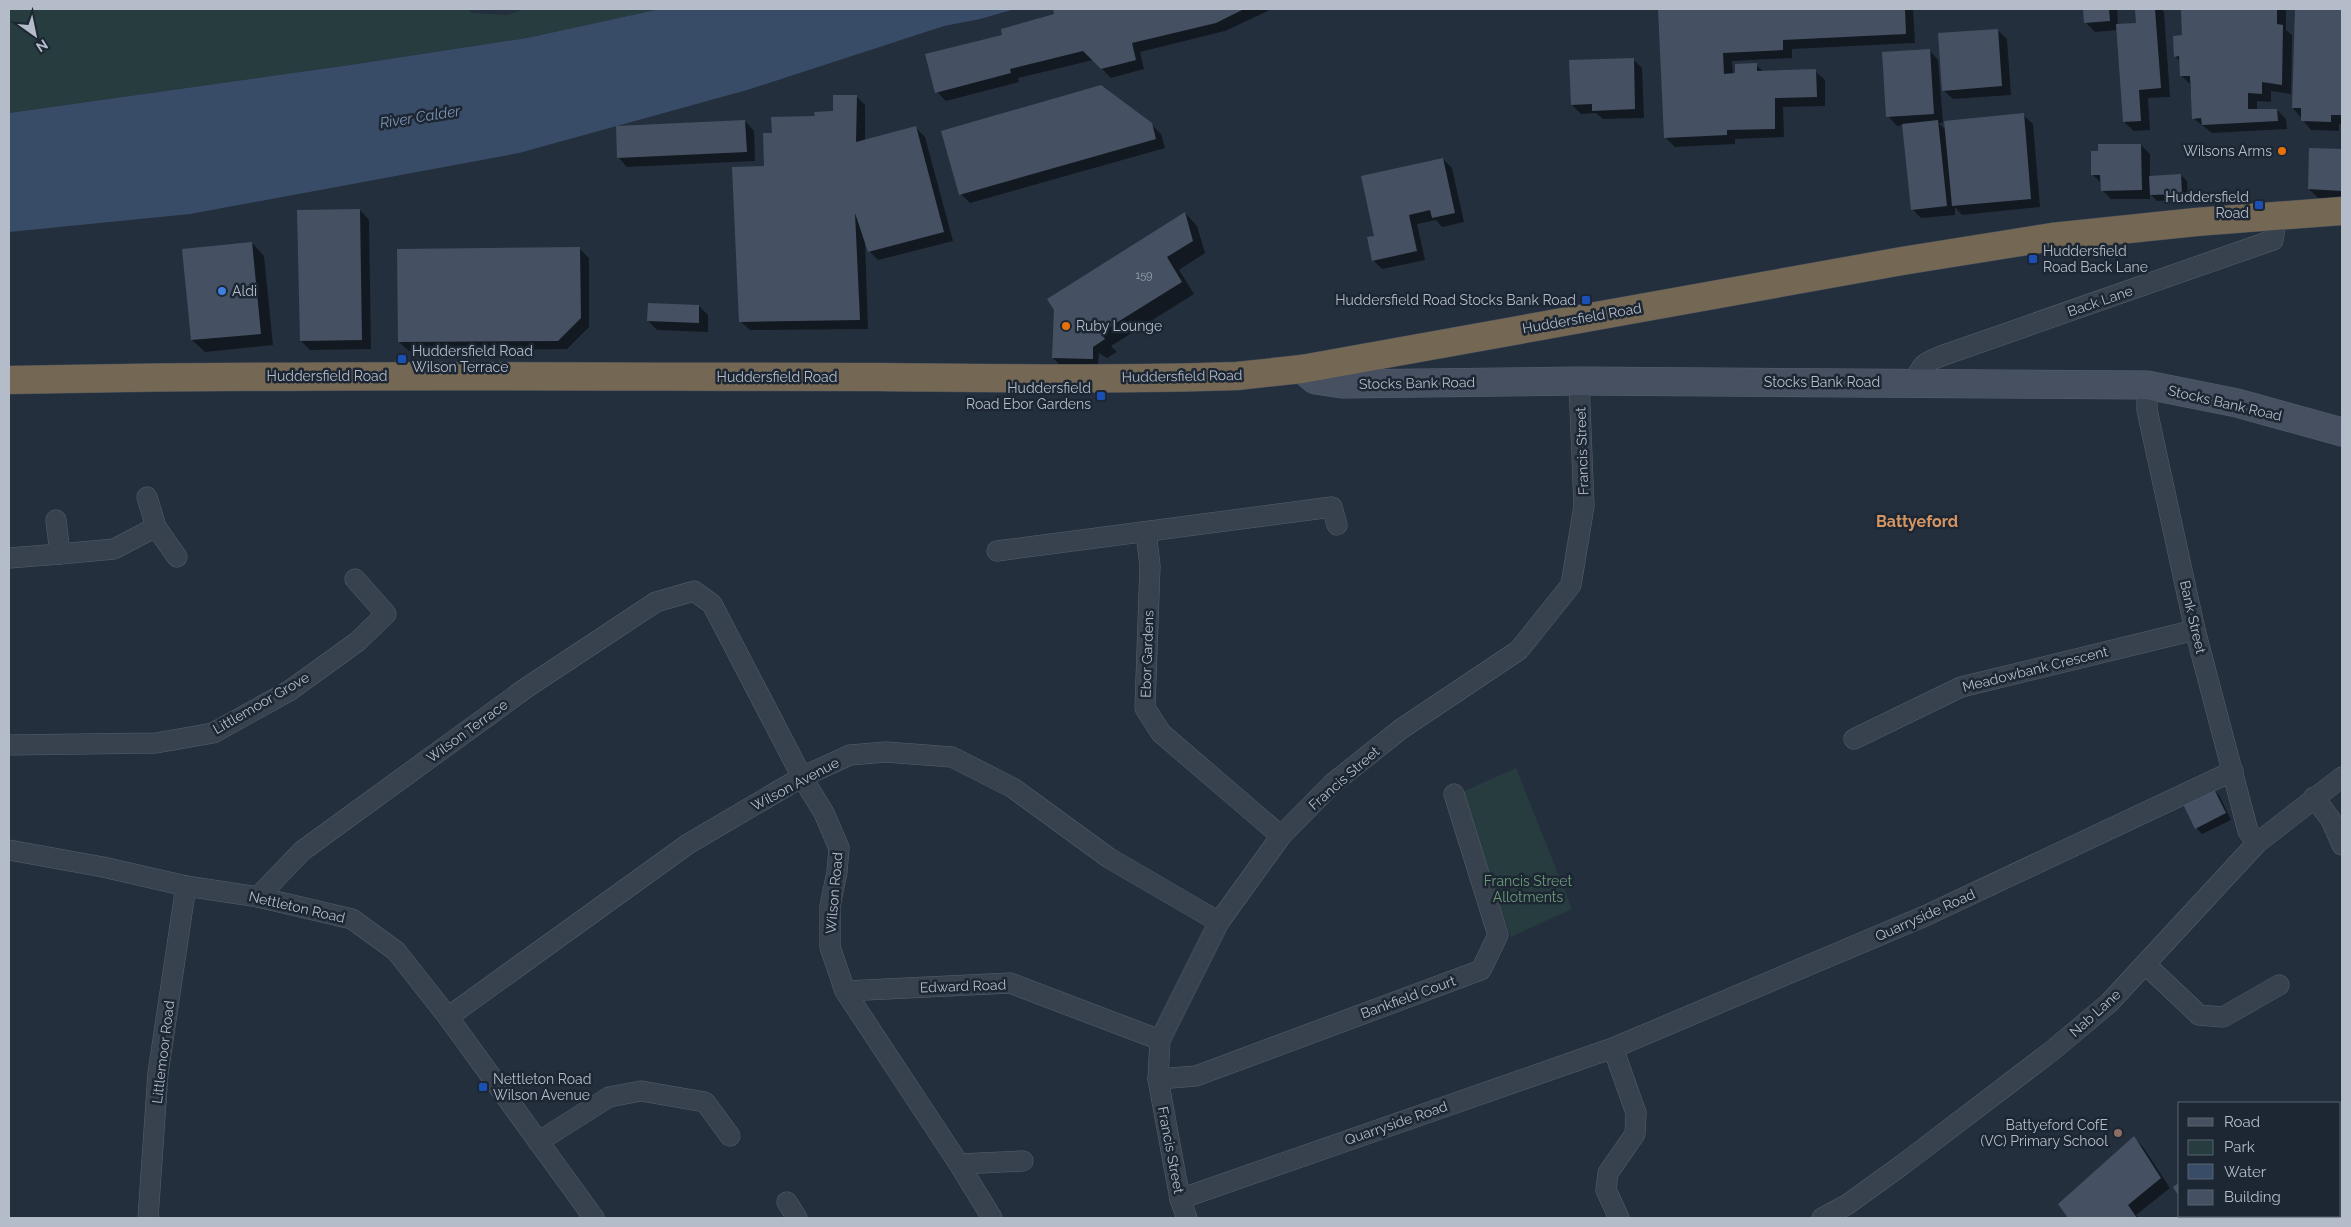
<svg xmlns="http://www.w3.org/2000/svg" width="2351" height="1227" viewBox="0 0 2351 1227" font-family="Raleway,sans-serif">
  <rect width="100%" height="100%" fill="#242f3e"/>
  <g fill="#263c3f">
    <polygon points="9,9 469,9 472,13 507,15 525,9 660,9 527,38 350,65 9,113"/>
    <polygon points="1516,768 1572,909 1511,937 1460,793"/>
  </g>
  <polygon fill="#394c67" points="660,9 1015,9 980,19 944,26 747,90 519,153 190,214 9,232 9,113 350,65 527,38"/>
  <g fill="#0007">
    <polygon points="1054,9 1272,9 1225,31 1140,52 1144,69 1111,78 1093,60 1018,78 1019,82 946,101 937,92 1004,36 1056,15"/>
    <polygon points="1659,9 1913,9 1915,43 1792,49 1792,58 1732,61 1733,75 1756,65 1764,72 1815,71 1825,80 1825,106 1783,107 1784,137 1735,139 1735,144 1675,147 1666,138"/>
    <polygon points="2084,9 2117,9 2118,26 2137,24 2136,9 2161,9 2164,12 2170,97 2148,98 2150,130 2134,131 2124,122 2118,30 2095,32 2085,22"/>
    <polygon points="2183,9 2286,9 2286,30 2292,35 2291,94 2271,91 2271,102 2257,101 2257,110 2277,110 2286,119 2287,129 2212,133 2193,118 2190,84 2181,75 2180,62 2175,56 2183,36"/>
    <polygon points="2296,9 2342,9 2342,124 2339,124 2339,131 2311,130 2293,108"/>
    <polygon points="1997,30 2007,39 2011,95 1953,99 1943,90"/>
    <polygon points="1929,50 1938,60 1943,123 1939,123 1946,130 2023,115 2033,124 2040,207 1962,215 1955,207 1955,215 1921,218 1912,209 1903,125 1897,126 1888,116"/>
    <polygon points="1633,59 1642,68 1644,118 1603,119 1596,113 1581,114 1572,105"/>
    <polygon points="856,96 865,105 865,141 916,128 925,137 953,241 878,260 869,251 865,241 868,329 750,330 740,321 765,167 773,135 816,117 834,112"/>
    <polygon points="745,121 754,131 755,161 627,167 618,157"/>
    <polygon points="1151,124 1161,134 1165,148 970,203 961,194"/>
    <polygon points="2141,145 2150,154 2150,177 2181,175 2187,181 2188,199 2157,201 2150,194 2150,199 2111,199 2102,190 2102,184 2092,174 2099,152"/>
    <polygon points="2310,149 2342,150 2342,199 2318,198 2309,189"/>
    <polygon points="1443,159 1452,168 1464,222 1442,227 1436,220 1417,224 1425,260 1382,269 1373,260"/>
    <polygon points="360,210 369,220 371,349 310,350 301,341"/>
    <polygon points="1185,213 1197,226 1205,253 1179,270 1194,294 1111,346 1117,352 1107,358 1099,353 1098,365 1059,364 1053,358"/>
    <polygon points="252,243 264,256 273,345 205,352 192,340"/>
    <polygon points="579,248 589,258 589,327 567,349 409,351 399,342"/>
    <polygon points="699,306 708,315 708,332 657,330 648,321"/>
    <polygon points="2213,789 2219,795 2231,820 2202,834 2196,828"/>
    <polygon points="2134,1138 2143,1147 2170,1188 2136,1215 2139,1218 2069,1218 2060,1204"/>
    <polygon points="2193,1216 2272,1216 2269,1218 2193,1218"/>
  </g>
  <g fill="#455162">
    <polygon points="1053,9 1244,9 1216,23 1132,43 1136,60 1101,69 1083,51 1010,69 1011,73 935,93 925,54 1002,35 1001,29 1054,14"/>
    <polygon points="1658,9 1905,9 1906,34 1783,40 1783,50 1723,53 1724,74 1735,73 1735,64 1757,63 1757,71 1816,69 1817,97 1775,98 1775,129 1727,130 1727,135 1664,138"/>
    <polygon points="2083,9 2109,9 2110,21 2084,23"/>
    <polygon points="2135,9 2155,9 2161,88 2139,90 2141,121 2123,122 2116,24 2136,23"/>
    <polygon points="2181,9 2277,9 2277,24 2283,25 2282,85 2262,82 2262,94 2248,93 2248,109 2277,109 2278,121 2202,125 2201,118 2192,119 2190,76 2180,76 2179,56 2174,57 2173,36 2182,35"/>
    <polygon points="2295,9 2342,9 2342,115 2331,115 2331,122 2301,121 2301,108 2292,108"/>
    <polygon points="1998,29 2002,86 1942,91 1938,33"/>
    <polygon points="1930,49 1934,114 1886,117 1882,52"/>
    <polygon points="1634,58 1635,109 1592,111 1592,104 1571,105 1569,60"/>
    <polygon points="1101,85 1152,123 1156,139 959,195 941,131"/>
    <polygon points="833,95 857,95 856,142 916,126 944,232 868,252 855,213 860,320 739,322 732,167 764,166 763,133 772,133 771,117 815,116 814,112 833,111"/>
    <polygon points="2024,113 2031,199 1952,206 1944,121"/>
    <polygon points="745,120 747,152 617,158 616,126"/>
    <polygon points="1938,120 1947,206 1911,210 1902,124"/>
    <polygon points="2098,144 2141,144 2142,190 2101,191 2100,175 2091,175 2091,151 2098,151"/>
    <polygon points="2309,148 2342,149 2342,191 2308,189"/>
    <polygon points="1443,158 1455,213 1432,218 1430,210 1409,215 1417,251 1372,261 1367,237 1374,236 1361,176"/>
    <polygon points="2181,174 2182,194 2150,195 2149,176"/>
    <polygon points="360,209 362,340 300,341 297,210"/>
    <polygon points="1185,212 1193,241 1167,257 1182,282 1100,333 1105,339 1093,347 1093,359 1052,358 1054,310 1047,299"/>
    <polygon points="252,242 261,334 191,340 182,249"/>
    <polygon points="580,247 581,318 558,341 398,342 397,249"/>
    <polygon points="648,303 699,305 699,323 647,321"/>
    <polygon points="2213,787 2226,813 2195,829 2182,802"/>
    <polygon points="2134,1136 2161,1178 2128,1205 2137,1218 2068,1218 2058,1204"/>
    <polygon points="2180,1182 2180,1198 2173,1187"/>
    <polygon points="2191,1216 2251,1216 2248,1218 2191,1218"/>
  </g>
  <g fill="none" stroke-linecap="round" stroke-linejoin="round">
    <g stroke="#565f6c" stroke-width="21">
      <g id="street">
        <path d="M1916 382C1920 363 1927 362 1944 355L2273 240 2277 216"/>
        <polyline points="2147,385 2147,410 2195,630 2248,831 2257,843"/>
        <polyline points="56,520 60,554 114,549 156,527 147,497"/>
        <polyline points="156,527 177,557"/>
        <polyline points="1146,532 1150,566 1145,708 1161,733 1281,836"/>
        <polyline points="997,551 1332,507 1337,525"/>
        <polyline points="9,558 60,554"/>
        <polyline points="1854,739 1961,687 2195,630"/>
        <polyline points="9,745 156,743 213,733 289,691 357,642 386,614 355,579"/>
        <polyline points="2314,797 2331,820 2342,845"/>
        <polyline points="9,850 103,867 186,886 258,897 352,919 396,951 448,1017 594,1218"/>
        <polyline points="258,897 302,851 526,688 656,602 694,591 712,604 802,777 824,813 839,848 837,872 830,906 830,947 845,991 959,1164 992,1218"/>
        <polyline points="2145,964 2199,1015 2223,1017 2279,985"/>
        <polyline points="845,991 1010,983 1160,1040"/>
        <polyline points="448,1017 688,844 802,777 850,755 886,752 952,757 1013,788 1109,858 1219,922"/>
        <polyline points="1613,1048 1636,1113 1635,1134 1608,1173 1606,1190 1619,1218"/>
        <polyline points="1158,1079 1196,1076 1481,970 1498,935 1454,794"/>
        <polyline points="538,1142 609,1097 641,1091 705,1102 730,1136"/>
        <polyline points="959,1164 1023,1161"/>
        <polyline points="1180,1199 1613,1048 1925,916 2233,771"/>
        <polyline points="787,1202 797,1218"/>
        <polyline points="148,1218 158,1073 186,886"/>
        <polyline points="1187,1218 1180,1199 1158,1079 1160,1040 1219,922 1281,836 1332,784 1401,729 1519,650 1571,585 1584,506 1579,381"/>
        <polyline points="1822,1218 1848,1204 1902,1165 2053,1050 2109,1003 2257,843 2342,777"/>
      </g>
    </g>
    <g stroke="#565f6c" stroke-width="29">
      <polyline id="secondary" points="1302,369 1315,380 1342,384 1579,381 2147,385 2237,403 2342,432"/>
    </g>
    <g stroke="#434c59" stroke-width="29">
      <path id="highway" d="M9 380C299 374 589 377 879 377 998 378 1117 380 1237 376L1302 369 1902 261 2052 237 2196 222 2342 211"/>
    </g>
    <use href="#street" stroke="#38414e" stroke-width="20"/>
    <use href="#secondary" stroke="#465061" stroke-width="28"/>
    <use href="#highway" stroke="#746855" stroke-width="28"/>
  </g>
  <g fill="#e8710a" stroke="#1d2633" stroke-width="2">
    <circle cx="2282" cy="151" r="5"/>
    <circle cx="1066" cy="326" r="5"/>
  </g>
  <g fill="#1a4fb4" stroke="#1d2633" stroke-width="2">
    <rect x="2254" y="200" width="10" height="10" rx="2.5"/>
    <rect x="2028" y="254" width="10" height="10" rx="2.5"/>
    <rect x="1581" y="295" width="10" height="10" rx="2.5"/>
    <rect x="397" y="354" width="10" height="10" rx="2.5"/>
    <rect x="1096" y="391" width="10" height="10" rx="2.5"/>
    <rect x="478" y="1082" width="10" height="10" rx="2.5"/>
  </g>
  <circle fill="#3f7fe0" stroke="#1d2633" stroke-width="2" cx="222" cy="291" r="5"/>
  <circle fill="#8d6e63" stroke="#1d2633" stroke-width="2" cx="2118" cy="1133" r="5"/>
  <g text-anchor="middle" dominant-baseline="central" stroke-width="5" stroke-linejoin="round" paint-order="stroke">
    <g font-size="11" fill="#98a1af">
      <text x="1144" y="275">159</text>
    </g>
    <g font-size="14" fill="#b4bcc9" stroke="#1d2633" text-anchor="end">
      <text x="2272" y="151">Wilsons Arms</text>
      <text x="2249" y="197">Huddersfield<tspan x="2249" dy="16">Road</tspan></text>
      <text x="2043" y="251" text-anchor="start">Huddersfield<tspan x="2043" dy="16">Road Back Lane</tspan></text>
      <text x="232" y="291" text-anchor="start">Aldi</text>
      <text x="1576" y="300">Huddersfield Road Stocks Bank Road</text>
      <text x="1076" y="326" text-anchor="start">Ruby Lounge</text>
      <text x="412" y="351" text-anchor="start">Huddersfield Road<tspan x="412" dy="16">Wilson Terrace</tspan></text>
      <text x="1091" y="388">Huddersfield<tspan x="1091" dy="16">Road Ebor Gardens</tspan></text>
      <text x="493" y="1079" text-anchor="start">Nettleton Road<tspan x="493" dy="16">Wilson Avenue</tspan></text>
      <text x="2108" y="1125">Battyeford CofE<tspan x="2108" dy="16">(VC) Primary School</tspan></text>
    </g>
    <g font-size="14" fill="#b4bcc9" stroke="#1d2633">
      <text transform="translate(2100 301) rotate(-19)">Back Lane</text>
      <text transform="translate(1582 318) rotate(-10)">Huddersfield Road</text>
      <text x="327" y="376">Huddersfield Road</text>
      <text transform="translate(1182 376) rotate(-1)">Huddersfield Road</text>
      <text x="777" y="377">Huddersfield Road</text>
      <text x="1822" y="382">Stocks Bank Road</text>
      <text transform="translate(1417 383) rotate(-1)">Stocks Bank Road</text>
      <text transform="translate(2225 403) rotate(13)">Stocks Bank Road</text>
      <text transform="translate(1582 451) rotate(-92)">Francis Street</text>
      <text transform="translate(2193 617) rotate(77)">Bank Street</text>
      <text transform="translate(1147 654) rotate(-88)">Ebor Gardens</text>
      <text transform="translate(2035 669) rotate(-14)">Meadowbank Crescent</text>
      <text transform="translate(261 703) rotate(-30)">Littlemoor Grove</text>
      <text transform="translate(467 731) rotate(-36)">Wilson Terrace</text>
      <text transform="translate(1344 778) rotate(-41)">Francis Street</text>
      <text transform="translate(795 784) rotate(-28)">Wilson Avenue</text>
      <text transform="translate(834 893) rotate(-85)">Wilson Road</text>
      <text transform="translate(297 907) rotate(13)">Nettleton Road</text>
      <text transform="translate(1925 915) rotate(-24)">Quarryside Road</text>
      <text transform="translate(963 986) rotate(-2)">Edward Road</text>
      <text transform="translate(1408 997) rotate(-20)">Bankfield Court</text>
      <text transform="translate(2095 1013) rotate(-42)">Nab Lane</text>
      <text transform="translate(163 1052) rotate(-83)">Littlemoor Road</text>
      <text transform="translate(1396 1123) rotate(-19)">Quarryside Road</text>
      <text transform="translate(1171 1150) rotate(79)">Francis Street</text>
    </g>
    <g font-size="14" fill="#6b9a76" stroke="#1d2633">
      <text x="1528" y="881">Francis Street<tspan x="1528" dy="16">Allotments</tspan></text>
    </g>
    <g font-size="15" font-style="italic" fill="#7c92b1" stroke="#1d2633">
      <text transform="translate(420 117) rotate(-9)">River Calder</text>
    </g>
    <g font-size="16" font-weight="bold" fill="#d59563" stroke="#1d2633">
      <text x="1917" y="521">Battyeford</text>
    </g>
  </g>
  <rect width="2351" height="1227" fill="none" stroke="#b4bcc9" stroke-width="20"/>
  <rect x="2178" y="1102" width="162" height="115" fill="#1d2633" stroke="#59626f"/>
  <rect x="2188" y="1118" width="25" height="8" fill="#465061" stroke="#59626f"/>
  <text x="2224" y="1127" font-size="15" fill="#b4bcc9">Road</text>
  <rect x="2188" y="1140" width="25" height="15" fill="#263c3f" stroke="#59626f"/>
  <text x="2224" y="1152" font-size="15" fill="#b4bcc9">Park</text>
  <rect x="2188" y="1164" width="25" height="15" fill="#394c67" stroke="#59626f"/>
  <text x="2224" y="1177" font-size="15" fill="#b4bcc9">Water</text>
  <rect x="2188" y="1190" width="25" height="15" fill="#455162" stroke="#59626f"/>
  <text x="2224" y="1202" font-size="15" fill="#b4bcc9">Building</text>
  <g transform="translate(35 35) rotate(147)" stroke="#1d2633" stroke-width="4" paint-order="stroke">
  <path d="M0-4L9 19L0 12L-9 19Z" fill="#b4bcc9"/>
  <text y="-8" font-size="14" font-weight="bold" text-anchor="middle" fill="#b4bcc9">N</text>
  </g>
</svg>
